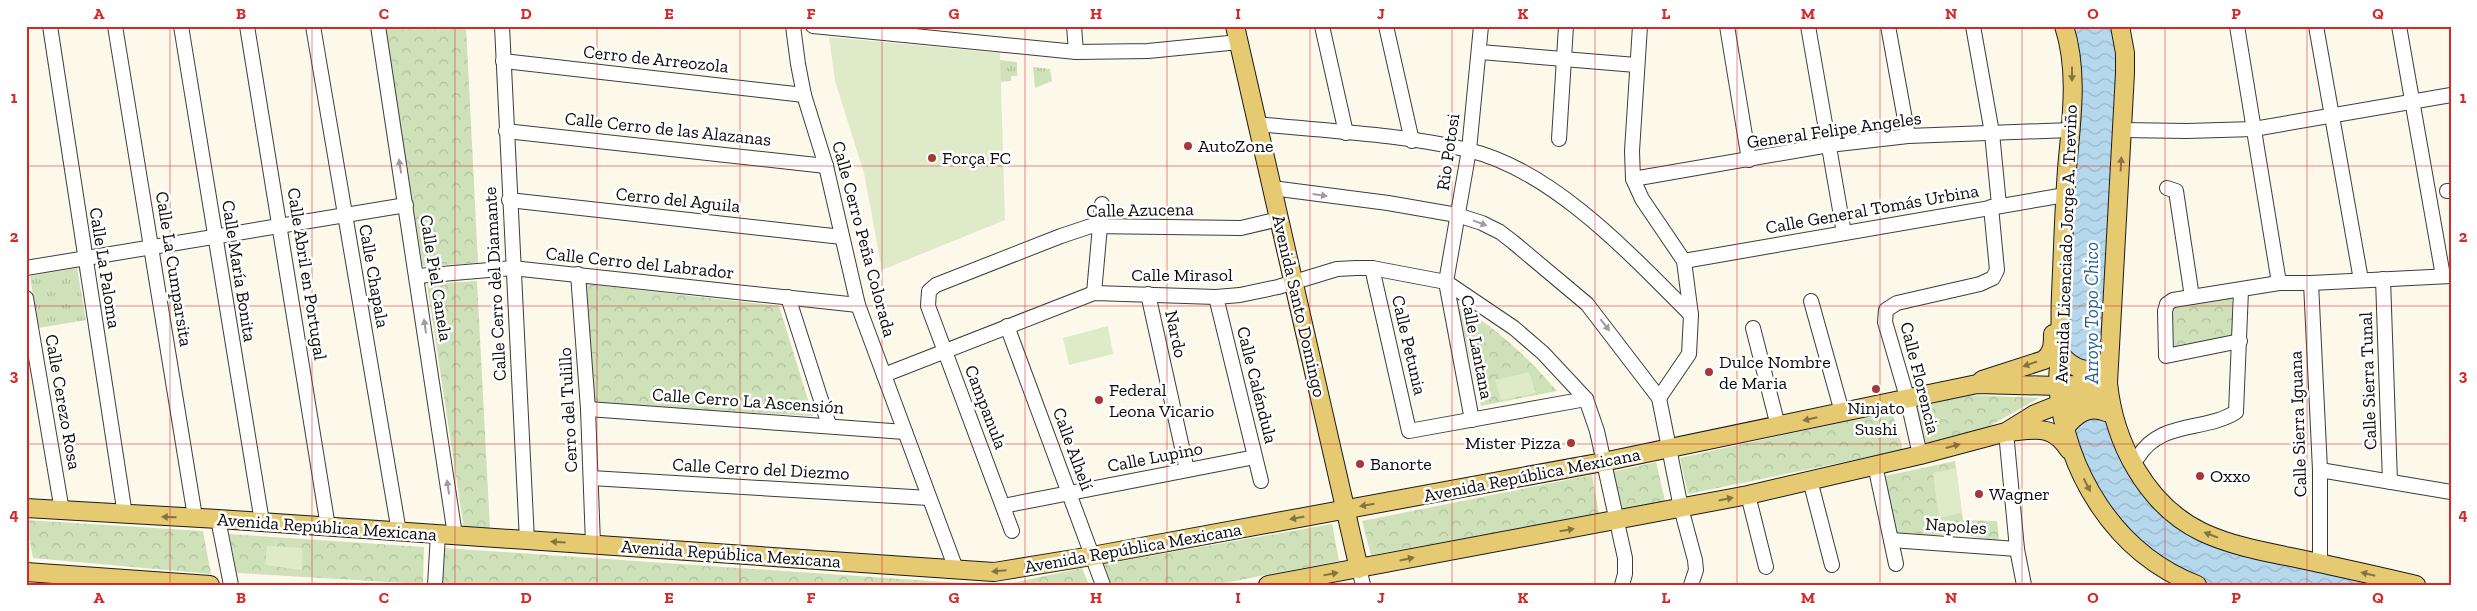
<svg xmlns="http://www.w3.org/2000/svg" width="2477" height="611" viewBox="0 0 2477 611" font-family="'Zilla Slab',serif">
  <defs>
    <pattern id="grass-tufts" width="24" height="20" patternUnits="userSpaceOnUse" patternTransform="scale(1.25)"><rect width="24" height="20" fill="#cee1b9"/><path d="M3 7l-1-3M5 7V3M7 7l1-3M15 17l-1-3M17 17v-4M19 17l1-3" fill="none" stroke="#b0c09e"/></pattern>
    <pattern id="park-crowns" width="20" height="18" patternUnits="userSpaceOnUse" patternTransform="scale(1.25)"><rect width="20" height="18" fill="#cee1b9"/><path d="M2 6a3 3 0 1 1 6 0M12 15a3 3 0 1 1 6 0" fill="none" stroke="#b0c09e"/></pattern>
    <pattern id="water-waves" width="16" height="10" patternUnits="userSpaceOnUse" patternTransform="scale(1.25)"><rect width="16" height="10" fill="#b6d8ed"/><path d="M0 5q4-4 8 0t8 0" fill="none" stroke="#9bb8ca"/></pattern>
  </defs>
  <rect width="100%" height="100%" fill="#fcf9ea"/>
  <g fill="url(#grass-tufts)">
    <polygon points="999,60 1017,62 1017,76 1011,76 1011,81 999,82"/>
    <polygon points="1033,67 1050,69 1052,81 1035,88"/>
    <polygon points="77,268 86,320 38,328 30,276"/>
  </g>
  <g fill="url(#park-crowns)">
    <polygon points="383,26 466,26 478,263 423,266"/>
    <polygon points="477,281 490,529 464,529 427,284"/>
    <polygon points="586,284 779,306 813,416 591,403"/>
    <polygon points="2232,297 2233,336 2167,350 2168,308"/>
    <path d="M1458 308C1492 322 1533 363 1557 391L1481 406Z"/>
    <polygon points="1967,395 2039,398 1981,431 1923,446 1915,408"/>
    <polygon points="1892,411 1903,450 1688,494 1680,458"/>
    <polygon points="1955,461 1963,520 1997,521 1999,538 1996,541 1961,534 1897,536 1885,476"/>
    <polygon points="1656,462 1665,501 1621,509 1612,472"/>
    <polygon points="1592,475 1599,514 1371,555 1362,521"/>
    <polygon points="26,520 203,531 211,574 33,558"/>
    <polygon points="1332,524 1339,561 1214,585 1106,585 1099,565"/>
    <polygon points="229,534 424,547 423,584 237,573"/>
    <polygon points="444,548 990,585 448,585 440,584"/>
    <polygon points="1082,568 1089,585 1003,585"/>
  </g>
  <g fill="#dfeac9">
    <polygon points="829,37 1000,53 1005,220 882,270 864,173 835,81"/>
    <polygon points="1108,326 1113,354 1069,365 1063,338"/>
    <polygon points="1529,372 1536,393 1501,400 1495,380"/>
    <polygon points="1956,468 1962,513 1939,518 1933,473"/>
    <polygon points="267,546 302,548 302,570 265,565"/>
  </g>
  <polygon fill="url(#water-waves)" stroke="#468bba" points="2064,26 2120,26 2112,290 2120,437 2184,521 2416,585 2198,585 2125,537 2065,428"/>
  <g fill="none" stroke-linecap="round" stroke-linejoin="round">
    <g stroke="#3d3d3d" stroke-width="16">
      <g id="minor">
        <polyline points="50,26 125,515"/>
        <polyline points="115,26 195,517"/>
        <polyline points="181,26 262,522"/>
        <polyline points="247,26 328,527"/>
        <polyline points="313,26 399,532"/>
        <polyline points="378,26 455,535"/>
        <polyline points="502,26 527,541"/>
        <polyline points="793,26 798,64 804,95 826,166 858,305 956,569"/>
        <polyline points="813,26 1076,52 1148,51 1239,42"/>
        <polyline points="1074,26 1076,52"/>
        <polyline points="1322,26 1346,133"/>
        <polyline points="1386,26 1412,141"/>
        <polyline points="1640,26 1632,151 1633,179 1642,199 1684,261 1691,315 1689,354 1659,398"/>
        <polyline points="1727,26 1749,160"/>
        <polyline points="1808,26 1844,233"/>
        <polyline points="1888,26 1908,136"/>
        <polyline points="1973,26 1992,133 1999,205"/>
        <polyline points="2237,26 2279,283"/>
        <polyline points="2316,26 2361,280"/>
        <polyline points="2399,26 2443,276"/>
        <polyline points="1480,52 1636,65"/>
        <polyline points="503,61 804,95"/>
        <path d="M1257 124C1325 131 1402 134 1468 150 1553 170 1631 255 1691 315"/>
        <polyline points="2123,130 2187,131 2254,129 2451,95"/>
        <polyline points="506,131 826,166"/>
        <polyline points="1559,139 1566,26"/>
        <polyline points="1633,179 1829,145 1908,136 2071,130"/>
        <polyline points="1272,188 1388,203 1457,215 1482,223 1500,232 1513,242 1587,304 1659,398 1681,508 1695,560 1696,570 1691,585"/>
        <polyline points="2167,188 2176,191 2192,297"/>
        <polyline points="2447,191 2451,191"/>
        <polyline points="509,200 842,237"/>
        <polyline points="1684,261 2065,195"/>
        <polyline points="26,268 406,205"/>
        <polyline points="1372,268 1409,431 1586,399"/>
        <polyline points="578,274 588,409 593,544"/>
        <polyline points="418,276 512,268 858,305"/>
        <polyline points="2383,279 2390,482"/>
        <polyline points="2311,283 2320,470 2320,563"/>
        <polyline points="1094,293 1102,204"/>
        <polyline points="1148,294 1187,470"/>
        <polyline points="788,297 829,425"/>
        <polyline points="1216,297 1261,481"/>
        <polyline points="26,298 62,511"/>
        <polyline points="1811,301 1842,412"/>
        <polyline points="1007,326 1103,585"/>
        <polyline points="1753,328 1778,426"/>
        <polyline points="2240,341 2166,356 2165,311 2167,304 2173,300 2279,283 2311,283 2451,276"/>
        <polyline points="884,375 1094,293 1216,297 1240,295 1278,287 1337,269 1356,268 1372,268 1446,282 1514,328 1543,353 1586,399 1597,431 1625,558 1625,574 1622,585"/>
        <polyline points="588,409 905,432"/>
        <polyline points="1472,420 1446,282 1469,150 1481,26"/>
        <polyline points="2006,432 2017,549 2024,585"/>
        <polyline points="1920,455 1907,397 1885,322 1886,310 1897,303 1980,284 1993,278 1997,270 1991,207"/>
        <path d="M2138 457C2161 420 2204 432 2236 412L2241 290"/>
        <polyline points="1875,465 1896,564"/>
        <polyline points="2320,470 2451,492"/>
        <polyline points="591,478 929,498"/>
        <polyline points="1810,480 1832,565"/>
        <polyline points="1748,495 1766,567"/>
        <polyline points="1003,506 1255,457"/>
        <polyline points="218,519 231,585"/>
        <polyline points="1012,531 928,306 929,291 936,285 1061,236 1091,226 1241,228 1279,219"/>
        <polyline points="1891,540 2017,549"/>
        <polyline points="1359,569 1363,585"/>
        <polyline points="435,585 438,534"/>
      </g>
    </g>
    <g stroke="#1b1b1b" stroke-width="20">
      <g id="major">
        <polyline points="1235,26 1359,569"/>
        <path d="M2064 26C2079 72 2071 122 2067 169 2064 210 2063 252 2061 294 2060 314 2061 334 2060 354 2059 364 2058 375 2058 385 2065 471 2114 553 2197 585"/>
        <path d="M2120 26 2125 53V73L2108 383C2114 442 2146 505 2202 532 2238 549 2280 554 2319 563 2351 570 2384 577 2416 585"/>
        <path d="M2060 353C2072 370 2093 377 2108 360"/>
        <path d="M1982 380 2044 360C2053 352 2053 345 2053 334"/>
        <path d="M2065 428C2076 414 2088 405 2106 412"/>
        <path d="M2007 432C2035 430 2052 423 2069 450"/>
        <polyline points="26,508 218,519 994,572 1092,556 1603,462 1977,384 2058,386 2108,383"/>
        <polyline points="26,572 210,585"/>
        <polyline points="1268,585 1748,495 1920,455 2006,432 2035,414 2065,402 2109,397"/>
      </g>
    </g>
    <use href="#minor" stroke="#fff" stroke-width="14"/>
    <use href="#major" stroke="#e6ca71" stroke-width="18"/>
  </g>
  <defs><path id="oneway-solid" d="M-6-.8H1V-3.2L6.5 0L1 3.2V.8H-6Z" transform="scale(1.25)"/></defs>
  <g fill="#837443">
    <use href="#oneway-solid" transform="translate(2072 74) rotate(90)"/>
    <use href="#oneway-solid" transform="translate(2121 164) rotate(-87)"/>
    <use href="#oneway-solid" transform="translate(2030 364) rotate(161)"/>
    <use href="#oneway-solid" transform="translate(1810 419) rotate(167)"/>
    <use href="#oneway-solid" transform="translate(1953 446) rotate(-15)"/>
    <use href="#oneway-solid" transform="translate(2087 485) rotate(63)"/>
    <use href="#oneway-solid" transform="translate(1726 499) rotate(-11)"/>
    <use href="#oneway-solid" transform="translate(1367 505) rotate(170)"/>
    <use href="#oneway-solid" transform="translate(169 517) rotate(-178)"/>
    <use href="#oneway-solid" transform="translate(1297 518) rotate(169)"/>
    <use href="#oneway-solid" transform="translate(1567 530) rotate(-10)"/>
    <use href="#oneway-solid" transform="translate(2211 535) rotate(-159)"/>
    <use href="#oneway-solid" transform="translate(558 542) rotate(-177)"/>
    <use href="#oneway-solid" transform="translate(1407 559) rotate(-12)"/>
    <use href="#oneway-solid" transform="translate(999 571) rotate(175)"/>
    <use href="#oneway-solid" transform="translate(1331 574) rotate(-10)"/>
    <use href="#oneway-solid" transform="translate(2368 574) rotate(-167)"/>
  </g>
  <g fill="#9d9d9d">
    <use href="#oneway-solid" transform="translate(400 166) rotate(-99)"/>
    <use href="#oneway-solid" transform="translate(1320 195) rotate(8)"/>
    <use href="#oneway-solid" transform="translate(1480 223) rotate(21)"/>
    <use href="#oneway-solid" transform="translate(1605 325) rotate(52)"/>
    <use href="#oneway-solid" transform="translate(425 326) rotate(-98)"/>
    <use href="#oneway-solid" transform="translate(448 487) rotate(-98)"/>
  </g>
  <path fill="none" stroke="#d62828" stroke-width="1" stroke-opacity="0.55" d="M170 26V585M312 26V585M455 26V585M597 26V585M740 26V585M882 26V585M1025 26V585M1167 26V585M1310 26V585M1452 26V585M1595 26V585M1737 26V585M1880 26V585M2022 26V585M2165 26V585M2307 26V585M26 166H2451M26 306H2451M26 444H2451"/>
  <g fill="#a7363b" stroke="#fff" stroke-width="2">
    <circle cx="1188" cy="146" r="5"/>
    <circle cx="932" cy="158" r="5"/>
    <circle cx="1709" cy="372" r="5"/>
    <circle cx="1876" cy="389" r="5"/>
    <circle cx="1099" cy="400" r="5"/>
    <circle cx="1571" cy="443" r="5"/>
    <circle cx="1360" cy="464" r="5"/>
    <circle cx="2200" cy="476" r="5"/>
    <circle cx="1979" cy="494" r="5"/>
  </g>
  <g text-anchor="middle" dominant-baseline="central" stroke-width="5" stroke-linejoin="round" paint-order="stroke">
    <g font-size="18" fill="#0a0a0a" stroke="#fff">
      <text transform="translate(656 59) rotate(6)">Cerro de Arreozola</text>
      <text transform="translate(668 129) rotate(6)">Calle Cerro de las Alazanas</text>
      <text transform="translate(1834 130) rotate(-8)">General Felipe Angeles</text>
      <text transform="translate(1448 152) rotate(-82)">Rio Potosi</text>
      <text transform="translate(678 200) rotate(6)">Cerro del Aguila</text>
      <text transform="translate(1872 209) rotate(-10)">Calle General Tomás Urbina</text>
      <text transform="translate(1140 210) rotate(-1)">Calle Azucena</text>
      <text transform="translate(864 239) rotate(75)">Calle Cerro Peña Colorada</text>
      <text transform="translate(2066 244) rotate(-88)">Avenida Licenciado Jorge A. Treviño</text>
      <text transform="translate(640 263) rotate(6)">Calle Cerro del Labrador</text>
      <text transform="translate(105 268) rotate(81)">Calle La Paloma</text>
      <text transform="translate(174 269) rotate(81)">Calle La Cumparsita</text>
      <text transform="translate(239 271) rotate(81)">Calle María Bonita</text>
      <text transform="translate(307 274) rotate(81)">Calle Abril en Portugal</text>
      <text x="1182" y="275">Calle Mirasol</text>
      <text transform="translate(374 276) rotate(80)">Calle Chapala</text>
      <text transform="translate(436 278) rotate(81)">Calle Piel Canela</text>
      <text transform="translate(495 284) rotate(-93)">Calle Cerro del Diamante</text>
      <text transform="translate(1299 306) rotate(77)">Avenida Santo Domingo</text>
      <text transform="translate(1176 334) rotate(78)">Nardo</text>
      <text transform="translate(1409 345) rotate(77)">Calle Petunia</text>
      <text transform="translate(1477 347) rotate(79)">Calle Lantana</text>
      <text transform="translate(1920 378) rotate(76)">Calle Florencia</text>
      <text transform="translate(2368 381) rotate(-92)">Calle Sierra Tunal</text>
      <text transform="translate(1257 385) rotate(76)">Calle Caléndula</text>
      <text transform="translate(748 401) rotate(4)">Calle Cerro La Ascensión</text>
      <text transform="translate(63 402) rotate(80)">Calle Cerezo Rosa</text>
      <text transform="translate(986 407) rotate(69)">Campanula</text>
      <text transform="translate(568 410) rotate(-93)">Cerro del Tulillo</text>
      <text transform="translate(2298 424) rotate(-92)">Calle Sierra Iguana</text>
      <text transform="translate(1073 449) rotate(70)">Calle Alhelí</text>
      <text transform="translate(1155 457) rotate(-11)">Calle Lupino</text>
      <text transform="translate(761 469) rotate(3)">Calle Cerro del Diezmo</text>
      <text transform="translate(1532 475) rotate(-11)">Avenida República Mexicana</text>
      <text transform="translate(1956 526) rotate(4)">Napoles</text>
      <text transform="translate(327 527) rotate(4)">Avenida República Mexicana</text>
      <text transform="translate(1133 548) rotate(-10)">Avenida República Mexicana</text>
      <text transform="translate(731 554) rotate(4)">Avenida República Mexicana</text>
    </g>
    <g font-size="18" fill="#0a0a0a" stroke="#fff" text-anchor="start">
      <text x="1198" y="146">AutoZone</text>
      <text x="942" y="158">Força FC</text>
      <text x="1719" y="362">Dulce Nombre<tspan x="1719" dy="21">de Maria</tspan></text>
      <text x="1109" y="390">Federal<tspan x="1109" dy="21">Leona Vicario</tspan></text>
      <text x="1876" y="408" text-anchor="middle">Ninjato<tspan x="1876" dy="21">Sushi</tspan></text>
      <text x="1561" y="443" text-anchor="end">Mister Pizza</text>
      <text x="1370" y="464">Banorte</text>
      <text x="2210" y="476">Oxxo</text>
      <text x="1989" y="494">Wagner</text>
    </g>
    <g font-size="19" font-style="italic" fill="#255e8a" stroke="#fff">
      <text transform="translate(2091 313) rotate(-90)">Arroyo Topo Chico</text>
    </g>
  </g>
  <rect width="2477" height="611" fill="none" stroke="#ffffff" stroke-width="55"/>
  <rect x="28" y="28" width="2422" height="556" fill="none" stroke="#d62828" stroke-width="2"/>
  <g font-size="16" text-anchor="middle" font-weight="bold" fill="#d62828">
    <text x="99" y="19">A</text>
    <text x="241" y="19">B</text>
    <text x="384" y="19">C</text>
    <text x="526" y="19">D</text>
    <text x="669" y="19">E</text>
    <text x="811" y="19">F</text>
    <text x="954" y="19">G</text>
    <text x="1096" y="19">H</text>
    <text x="1238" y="19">I</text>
    <text x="1381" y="19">J</text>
    <text x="1523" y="19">K</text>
    <text x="1666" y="19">L</text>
    <text x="1808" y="19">M</text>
    <text x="1951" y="19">N</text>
    <text x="2093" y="19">O</text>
    <text x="2236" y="19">P</text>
    <text x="2378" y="19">Q</text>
    <text x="14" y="103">1</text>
    <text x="2463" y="103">1</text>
    <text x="14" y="242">2</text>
    <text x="2463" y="242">2</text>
    <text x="14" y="381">3</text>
    <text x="2463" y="381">3</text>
    <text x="14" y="520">4</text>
    <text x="2463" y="520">4</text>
    <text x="99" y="603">A</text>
    <text x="241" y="603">B</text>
    <text x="384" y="603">C</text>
    <text x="526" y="603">D</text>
    <text x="669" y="603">E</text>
    <text x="811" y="603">F</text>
    <text x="954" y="603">G</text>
    <text x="1096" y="603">H</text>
    <text x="1238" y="603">I</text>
    <text x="1381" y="603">J</text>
    <text x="1523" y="603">K</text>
    <text x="1666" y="603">L</text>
    <text x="1808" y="603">M</text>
    <text x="1951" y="603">N</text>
    <text x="2093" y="603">O</text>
    <text x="2236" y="603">P</text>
    <text x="2378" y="603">Q</text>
  </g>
</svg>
